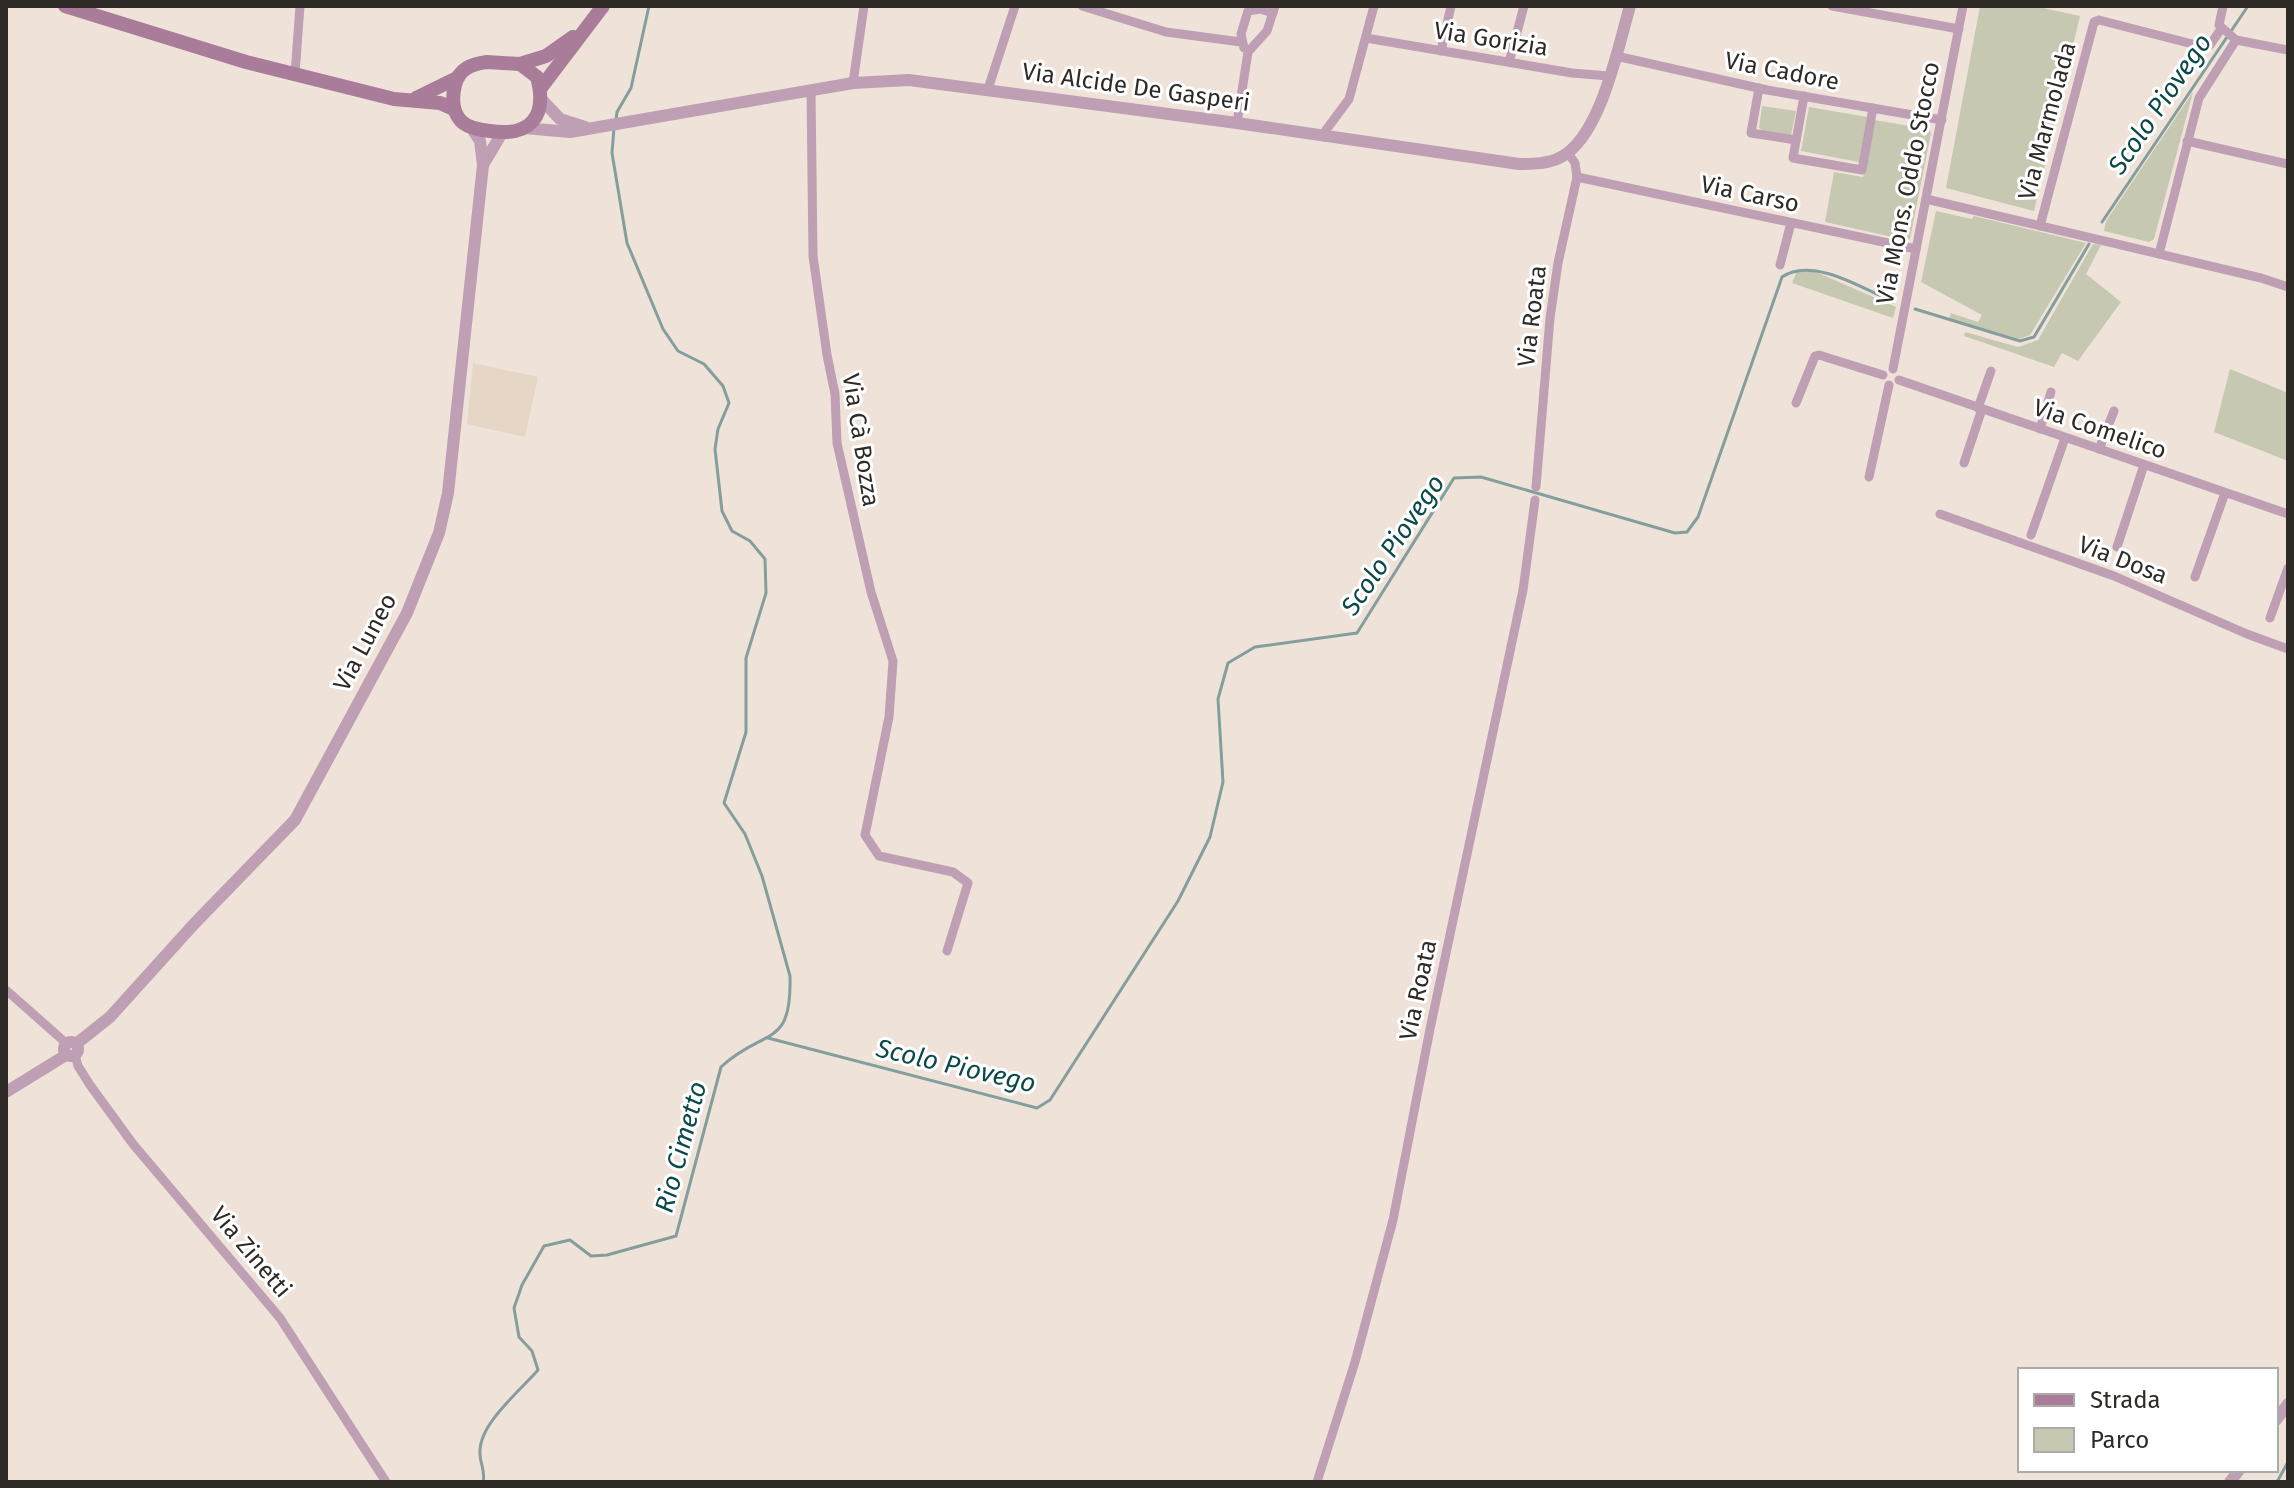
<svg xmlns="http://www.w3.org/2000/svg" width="2294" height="1488" viewBox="0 0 2294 1488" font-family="'Fira Sans',sans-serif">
  <rect width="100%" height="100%" fill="#efe3d9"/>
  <polygon fill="#e6d6c6" points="473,363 538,377 525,437 467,424"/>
  <g fill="#c6c8b1">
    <polygon points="1980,6 2034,6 2080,16 2034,211 1946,188"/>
    <polygon points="2193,92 2154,239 2149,242 2104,231 2106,221"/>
    <polygon points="1762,106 1796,111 1791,135 1763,131 1759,128"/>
    <polygon points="1809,107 1867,117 1859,162 1801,151"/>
    <polygon points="1874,120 1929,129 1931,133 1910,239 1906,240 1825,222 1834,172 1863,177"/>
    <polygon points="1936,211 1972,219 1974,216 2086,243 2030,335 2019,339 1949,319 1951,313 1978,322 1982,315 1921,282"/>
    <polygon points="2093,244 2101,245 2086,274 2121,302 2078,361 2062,353 2054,367 1964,336 1965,332 2018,347 2038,340"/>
    <polygon points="1797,271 1814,271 1896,307 1893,318 1792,283"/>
    <polygon points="2230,369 2288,393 2288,461 2214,432"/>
  </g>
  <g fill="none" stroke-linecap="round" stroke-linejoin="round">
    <g stroke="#839e9d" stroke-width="3">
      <polyline points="616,120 617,112 631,88 649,6"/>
      <polyline points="2102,222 2248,6"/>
      <polyline points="1915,309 2020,341 2034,337 2089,244"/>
      <path d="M768 1038 1037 1108 1050 1100 1178 901 1210 837 1223 782 1218 699 1228 663 1255 647 1357 633 1454 478 1481 477 1675 533 1687 532 1698 517 1782 277C1812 256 1864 289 1893 302"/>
      <path d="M483 1482C486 1471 479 1462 480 1451 480 1423 520 1391 538 1370L532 1351 519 1337 514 1308 522 1285 544 1246 570 1240 591 1256 607 1255 676 1236 721 1067C764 1027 792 1050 790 976L762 876 745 834 724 803 746 732V658L766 593 765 559 750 541 732 531 722 511 715 449 718 429 729 403 723 386 704 364 678 351 663 329 627 243 612 153 614 128"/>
      <polyline points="2277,1482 2288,1462"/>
    </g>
    <g stroke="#be9fb3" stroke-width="9">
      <polyline points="1082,6 1166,32 1241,42"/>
      <polyline points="1832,6 1959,29"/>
      <polyline points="2223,6 2219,25 2236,40 2288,50"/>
      <polyline points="1366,38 1572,73 1609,76"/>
      <polyline points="1244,48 1241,34 1248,11 1260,9 1273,13"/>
      <polyline points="1441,51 1451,6"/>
      <polyline points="1616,56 1767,90 1942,120"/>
      <polyline points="1509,62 1524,6"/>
      <polyline points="295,74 300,6"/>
      <polyline points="853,83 864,6"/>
      <polyline points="1759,88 1751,133 1796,140"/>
      <polyline points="988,89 1015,6"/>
      <polyline points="811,91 813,256 827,355 835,394 837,443 871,592 893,661 889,717 865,835 879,856 953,872 968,883 947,951"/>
      <polyline points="1804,96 1793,158 1862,170 1873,108"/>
      <polyline points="1237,123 1248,52 1267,31 1275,6"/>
      <polyline points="1325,137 1326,130 1349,99 1374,6"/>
      <polyline points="2187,141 2288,164"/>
      <polyline points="1577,177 1916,249"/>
      <polyline points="1926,199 2261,278 2288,287"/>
      <polyline points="2040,226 2094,22 2099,20 2204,47 2210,45 2221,29"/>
      <polyline points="2159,254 2199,98 2236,40"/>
      <polyline points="1780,265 1791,223"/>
      <polyline points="1893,369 1963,6"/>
      <polyline points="1899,380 2288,514"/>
      <polyline points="1796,403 1815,356 1819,355 1883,375"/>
      <polyline points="1978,408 1991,371"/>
      <polyline points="2040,429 2051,392"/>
      <polyline points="2099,449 2114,411"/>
      <polyline points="1964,463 1982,409"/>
      <polyline points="1869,477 1889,385"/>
      <polyline points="1536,487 1550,318 1558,263 1577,177 1575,163 1568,153"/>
      <polyline points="1940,514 2114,576 2247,634 2288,649"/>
      <polyline points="2031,535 2065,438"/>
      <polyline points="2117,547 2144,465"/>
      <polyline points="2195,577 2225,493"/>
      <polyline points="2270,618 2288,568"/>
      <polyline points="6,990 66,1043"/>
      <polyline points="75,1055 78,1066 90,1085 133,1144 280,1318 386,1482"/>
      <polyline points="1317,1482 1355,1362 1393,1220 1430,1029 1523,590 1535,500"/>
    </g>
    <g stroke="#be9fb3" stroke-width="12">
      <polyline points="542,100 560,119 585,127"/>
      <path d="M524 128 570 132 853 83 909 80 1237 123 1519 164C1534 164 1548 164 1561 157 1601 136 1618 47 1630 6"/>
      <polyline points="483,165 502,133"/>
      <circle cx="71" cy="1049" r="7"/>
      <polyline points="76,1044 110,1017 194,924 295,820 407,613 439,533 448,493 483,165 480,141 471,127"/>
      <polyline points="6,1092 66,1055"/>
      <polyline points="2276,1420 2288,1404"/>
      <polyline points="2230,1482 2239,1470"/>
    </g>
    <g stroke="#a97c99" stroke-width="14">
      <polyline points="65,6 246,62 394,99 440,103 454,109"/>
      <path d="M487 62 520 64 537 77C548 117 530 137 490 131 480 130 468 128 461 121 452 111 452 97 455 85 459 69 471 64 487 62Z"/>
      <polyline points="520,64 546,56 573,37"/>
      <polyline points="540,89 603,6"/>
      <polyline points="416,98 457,78"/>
    </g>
  </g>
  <g text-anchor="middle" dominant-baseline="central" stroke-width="6" stroke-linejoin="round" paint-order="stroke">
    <g font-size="24" fill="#2e2a26" stroke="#fff">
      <text transform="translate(1491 39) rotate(9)">Via Gorizia</text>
      <text transform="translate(1782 71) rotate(11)">Via Cadore</text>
      <text transform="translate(1136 87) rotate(8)">Via Alcide De Gasperi</text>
      <text transform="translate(2047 121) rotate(-75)">Via Marmolada</text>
      <text transform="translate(1908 183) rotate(-79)">Via Mons. Oddo Stocco</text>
      <text transform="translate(1750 194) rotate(12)">Via Carso</text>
      <text transform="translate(1532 316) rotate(-83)">Via Roata</text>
      <text transform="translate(2100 429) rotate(19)">Via Comelico</text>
      <text transform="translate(861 440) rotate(81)">Via Cà Bozza</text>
      <text transform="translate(2123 560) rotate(21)">Via Dosa</text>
      <text transform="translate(365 642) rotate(-62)">Via Luneo</text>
      <text transform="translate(1418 990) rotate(-78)">Via Roata</text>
      <text transform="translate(251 1252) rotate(50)">Via Zinetti</text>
    </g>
    <g font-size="26" font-style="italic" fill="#0b4949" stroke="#fff">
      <text transform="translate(2160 104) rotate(-56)">Scolo Piovego</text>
      <text transform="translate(1393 545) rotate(-56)">Scolo Piovego</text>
      <text transform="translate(956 1066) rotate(13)">Scolo Piovego</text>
      <text transform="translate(681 1147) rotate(-75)">Rio Cimetto</text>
    </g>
  </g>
  <rect width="2294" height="1488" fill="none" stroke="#2e2a26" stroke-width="16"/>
  <rect x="2018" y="1368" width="260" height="104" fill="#ffffff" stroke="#abaaa8" stroke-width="2"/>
  <rect x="2034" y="1394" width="40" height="12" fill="#a97c99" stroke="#abaaa8" stroke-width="2"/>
  <text x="2090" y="1408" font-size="24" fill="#2e2a26">Strada</text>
  <rect x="2034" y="1428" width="40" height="24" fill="#c6c8b1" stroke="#abaaa8" stroke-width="2"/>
  <text x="2090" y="1448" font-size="24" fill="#2e2a26">Parco</text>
</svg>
